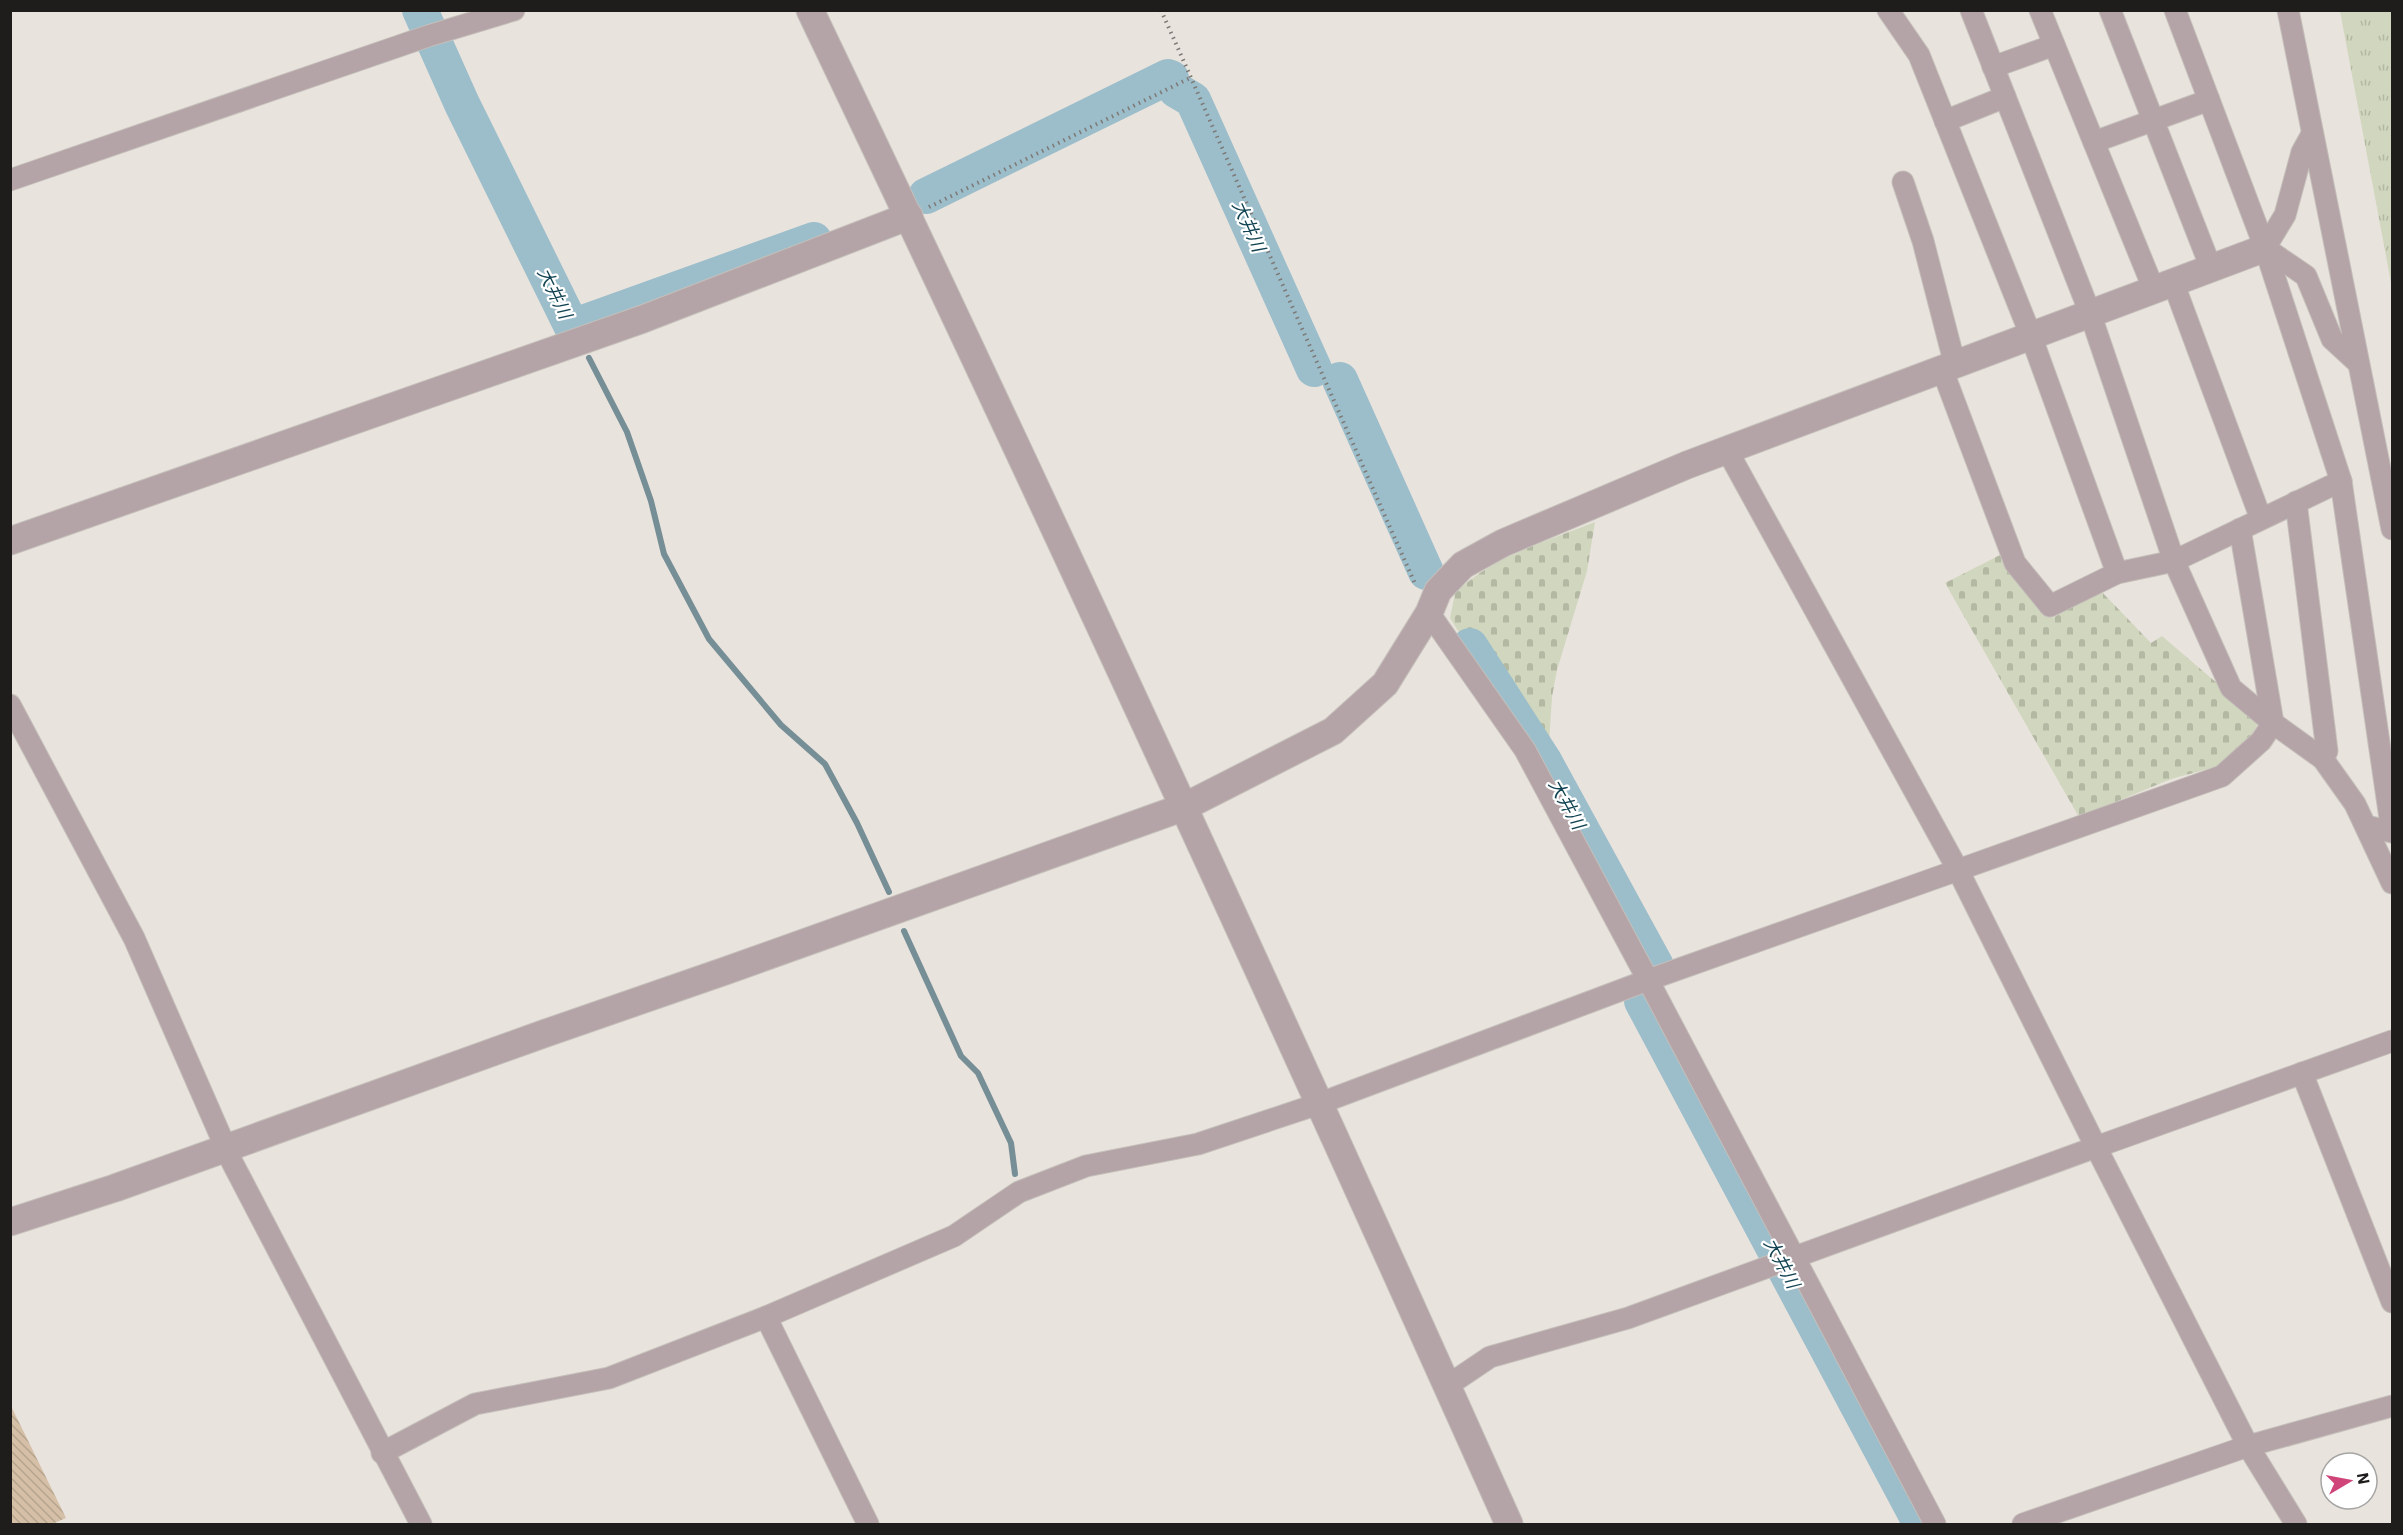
<svg xmlns="http://www.w3.org/2000/svg" width="2403" height="1535" viewBox="0 0 2403 1535" font-family="'IBM Plex Sans','Noto Sans JP',sans-serif">
  <defs>
    <pattern id="grass-tufts" width="24" height="20" patternUnits="userSpaceOnUse" patternTransform="scale(1.5)"><rect width="24" height="20" fill="#d1d7be"/><path d="M3 7l-1-3M5 7V3M7 7l1-3M15 17l-1-3M17 17v-4M19 17l1-3" fill="none" stroke="#b3b8a3"/></pattern>
    <pattern id="cemetery-stones" width="16" height="16" patternUnits="userSpaceOnUse" patternTransform="scale(1.5)"><rect width="16" height="16" fill="#d1d7be"/><path d="M2 7V4a2 2 0 0 1 4 0v3zM10 15v-3a2 2 0 0 1 4 0v3z" fill="#b3b8a3"/></pattern>
    <pattern id="building-back-hatch" width="6" height="6" patternUnits="userSpaceOnUse" patternTransform="scale(1.5)"><rect width="6" height="6" fill="#d5bfa7"/><path d="M-1 5l2 2M0 0l6 6M5-1l2 2" fill="none" stroke="#b6a48f"/></pattern>
  </defs>
  <rect width="100%" height="100%" fill="#e9e3dd"/>
  <polygon fill="url(#grass-tufts)" points="2340,11 2392,11 2392,288"/>
  <g fill="url(#cemetery-stones)">
    <path d="M1595 522 1587 571 1557 670 1552 697 1549 744 1539 747 1484 663 1481 654 1465 642 1450 618 1455 593C1493 556 1547 541 1595 522Z"/>
    <polygon points="2000,555 2053,618 2098,588 2151,643 2162,636 2260,720 2243,751 2219,766 2171,779 2079,817 1945,583"/>
  </g>
  <g fill="none" stroke-linecap="round" stroke-linejoin="round">
    <g stroke="#768e96" stroke-width="6">
      <polyline points="589,358 627,432 651,501 664,554 709,639 781,725 825,764 857,823 889,892"/>
      <polyline points="904,931 961,1056 978,1073 1011,1143 1015,1174"/>
    </g>
    <g stroke="#9cbecb" stroke-width="36">
      <polyline points="420,10 462,104 572,327 814,240"/>
      <polyline points="1176,90 1193,100 1314,369"/>
      <polyline points="926,196 1168,77 1171,78"/>
      <polyline points="1340,380 1426,572"/>
      <polyline points="1470,646 1544,761 1656,966"/>
      <polyline points="1642,1001 1921,1524"/>
    </g>
  </g>
  <polygon fill="url(#building-back-hatch)" points="10,1404 66,1518 52,1524 10,1524"/>
  <g fill="none" stroke-linecap="round" stroke-linejoin="round">
    <g stroke="#c5bfba" stroke-width="23">
      <g id="minor">
        <polyline points="1888,10 1919,55 2031,336 2117,573 2174,561 2090,313 1971,10"/>
        <polyline points="2040,10 2154,290"/>
        <polyline points="2110,10 2211,268"/>
        <polyline points="2175,10 2265,248 2341,481 2174,561 2231,688 2273,723"/>
        <polyline points="2288,10 2392,529"/>
        <polyline points="1993,67 2054,45"/>
        <polyline points="1945,121 2005,97"/>
        <polyline points="2094,142 2209,100"/>
        <polyline points="10,180 428,36 514,10"/>
        <polyline points="1903,182 1923,241 1955,365"/>
        <polyline points="2265,248 2306,276 2332,339 2357,362"/>
        <polyline points="2265,248 2285,215 2302,152 2312,134"/>
        <polyline points="2173,282 2261,519"/>
        <polyline points="1942,369 2015,563 2050,606 2117,573"/>
        <polyline points="2341,481 2392,832 2366,826"/>
        <polyline points="2296,502 2327,751 2323,759"/>
        <polyline points="2240,529 2273,723"/>
        <polyline points="1429,613 1525,750 1648,980 1935,1524"/>
        <polyline points="10,705 134,938 232,1162 421,1524"/>
        <polyline points="2302,1073 2392,1302"/>
        <polyline points="1447,1386 1490,1357 1628,1318 2096,1147 1958,870 2222,776 2261,741 2273,723 2323,759 2355,804 2392,883"/>
        <polyline points="382,1453 475,1404 609,1378 766,1317"/>
        <polyline points="868,1524 766,1317 954,1236 1019,1192 1086,1166 1198,1144 1318,1104 1648,980 1958,870 1727,450"/>
        <polyline points="2023,1524 2248,1446 2096,1147 2392,1041"/>
        <polyline points="2296,1524 2248,1446 2392,1406"/>
      </g>
    </g>
    <g stroke="#c5bfba" stroke-width="29">
      <g id="tertiary">
        <path d="M810 10C1050 512 1282 1017 1509 1524"/>
        <polyline points="10,541 643,319 909,216"/>
        <polyline points="10,1222 115,1188 546,1033 725,971 1184,807 1333,731 1385,684 1429,613 1438,591 1463,565 1503,543 1687,465 2265,248"/>
      </g>
    </g>
    <g stroke="#7d7976" stroke-width="4" stroke-dasharray="1.5 4.5" stroke-linecap="butt">
      <polyline points="1161,10 1416,586"/>
      <polyline points="929,207 1192,77"/>
    </g>
    <use href="#minor" stroke="#b4a4a8" stroke-width="21"/>
    <use href="#tertiary" stroke="#b4a4a8" stroke-width="27"/>
  </g>
  <g text-anchor="middle" dominant-baseline="central" stroke-width="4.5" stroke-linejoin="round" paint-order="stroke">
    <g font-size="18" font-style="italic" fill="#134453" stroke="#fff">
      <text transform="translate(1249 226) rotate(66)">大井川</text>
      <text transform="translate(555 293) rotate(64)">大井川</text>
      <text transform="translate(1567 804) rotate(61)">大井川</text>
      <text transform="translate(1782 1263) rotate(62)">大井川</text>
    </g>
  </g>
  <rect width="2403" height="1535" fill="none" stroke="#1f1d1b" stroke-width="24"/>
  <g transform="translate(2349 1481) rotate(80)"><circle r="28" fill="#ffffff" stroke="#a5a5a4" stroke-width="1.5"/>
  <path d="M0-4.5L10 22L0 15L-10 22Z" fill="#cf4479"/>
  <text y="-9" font-size="16" font-weight="bold" text-anchor="middle" fill="#1f1d1b">N</text>
  </g>
</svg>
